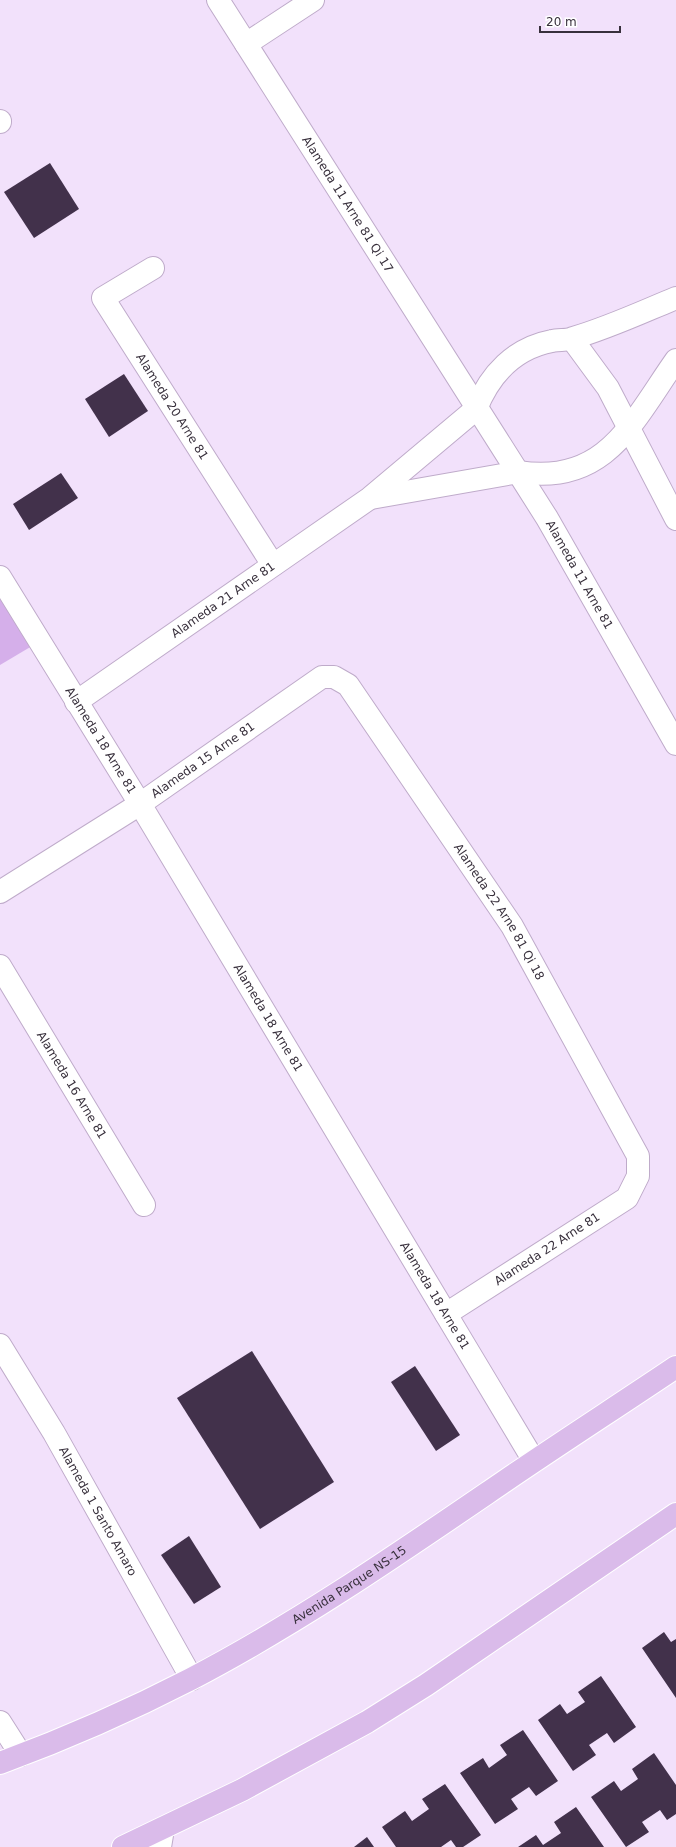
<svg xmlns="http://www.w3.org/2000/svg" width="676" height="1847" viewBox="0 0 676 1847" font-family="'DejaVu Sans',sans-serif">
  <rect width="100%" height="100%" fill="#f2e1fb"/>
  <polygon fill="#d5afea" points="0,593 32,646 0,665"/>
  <g fill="#42314b">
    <polygon points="50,163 79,209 34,238 4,192"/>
    <polygon points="124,374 148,411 109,437 85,399"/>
    <polygon points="61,473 78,498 29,530 13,504"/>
    <polygon points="252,1351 334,1482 260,1529 177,1398"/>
    <polygon points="415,1366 460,1435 436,1451 391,1382"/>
    <polygon points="189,1536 221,1587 194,1604 161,1555"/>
    <polygon points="664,1632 671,1642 676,1639 676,1698 642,1648"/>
    <polygon points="601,1676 636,1727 614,1743 607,1733 589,1745 596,1755 573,1771 538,1720 560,1704 567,1714 585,1702 578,1692"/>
    <polygon points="523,1730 558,1781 536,1796 529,1787 511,1799 518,1809 495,1824 460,1773 483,1758 489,1768 507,1755 500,1745"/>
    <polygon points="654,1753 676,1785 676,1814 667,1820 660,1810 642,1822 649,1832 626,1847 591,1797 614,1781 621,1791 638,1779 632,1769"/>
    <polygon points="445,1784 481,1835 463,1847 456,1847 451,1840 441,1847 396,1847 382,1827 405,1811 412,1821 429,1809 422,1799"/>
    <polygon points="576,1807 604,1847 518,1847 536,1835 543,1845 561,1833 554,1822"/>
    <polygon points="367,1837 374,1847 354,1847"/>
  </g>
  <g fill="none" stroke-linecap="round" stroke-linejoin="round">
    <g stroke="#bfabca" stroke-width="24">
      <g id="minor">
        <path id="s1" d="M218 0 547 518 676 744"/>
        <polyline points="246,44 313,0"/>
        <polyline points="0,121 0,122"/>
        <path id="s2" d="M153 268 103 298 273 565"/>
        <polyline points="572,339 608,388 676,519"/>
        <path d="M371 498 519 472C606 486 633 421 676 360"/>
        <path id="s3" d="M0 577 140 804 534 1461"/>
        <path id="s4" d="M76 702 370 498 476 409C490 374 515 348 552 341 559 339 567 341 573 338 608 328 642 312 676 298"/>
        <path id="s5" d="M0 892 140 804 322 677H334L348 685 512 926 638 1156V1176L627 1198 446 1314"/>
        <path id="s6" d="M0 966 144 1205"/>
        <path id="s7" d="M0 1345 54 1433 192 1679"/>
        <polyline points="0,1722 21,1755"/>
        <polyline points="160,1847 163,1829"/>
      </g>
    </g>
    <g stroke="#fff" stroke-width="24">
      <g id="major">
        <path id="s8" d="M0 1763C65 1739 129 1711 191 1679 300 1622 401 1552 502 1483 559 1444 618 1406 676 1367"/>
        <polyline points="123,1847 242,1790 367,1722 426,1685 676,1514"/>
      </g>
    </g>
    <use href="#minor" stroke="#fff" stroke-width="22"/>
    <use href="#major" stroke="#dabbea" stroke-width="22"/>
  </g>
  <g text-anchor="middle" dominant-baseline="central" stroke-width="4" stroke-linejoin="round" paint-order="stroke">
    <g font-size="12" fill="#38303c" stroke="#fff">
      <text stroke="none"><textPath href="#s1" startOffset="242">Alameda 11 Arne 81 Qi 17</textPath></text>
      <text stroke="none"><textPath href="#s2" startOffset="187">Alameda 20 Arne 81</textPath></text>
      <text stroke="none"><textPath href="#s1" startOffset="679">Alameda 11 Arne 81</textPath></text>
      <text stroke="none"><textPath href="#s4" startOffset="179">Alameda 21 Arne 81</textPath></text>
      <text stroke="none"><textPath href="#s3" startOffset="192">Alameda 18 Arne 81</textPath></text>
      <text stroke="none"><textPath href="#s5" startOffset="242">Alameda 15 Arne 81</textPath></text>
      <text stroke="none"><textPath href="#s5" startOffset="688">Alameda 22 Arne 81 Qi 18</textPath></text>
      <text stroke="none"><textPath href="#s3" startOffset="516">Alameda 18 Arne 81</textPath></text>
      <text stroke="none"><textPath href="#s6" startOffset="139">Alameda 16 Arne 81</textPath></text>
      <text transform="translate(547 1249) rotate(-33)">Alameda 22 Arne 81</text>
      <text stroke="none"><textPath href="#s3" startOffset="840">Alameda 18 Arne 81</textPath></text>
      <text stroke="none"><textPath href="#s7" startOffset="193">Alameda 1 Santo Amaro</textPath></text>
      <text stroke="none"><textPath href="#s8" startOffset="393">Avenida Parque NS-15</textPath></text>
    </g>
  </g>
  <path d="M540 26v6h80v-6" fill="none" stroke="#38303c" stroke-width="2"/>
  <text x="546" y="26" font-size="12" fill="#38303c" stroke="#ffffff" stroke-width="3" paint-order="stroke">20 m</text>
</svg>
